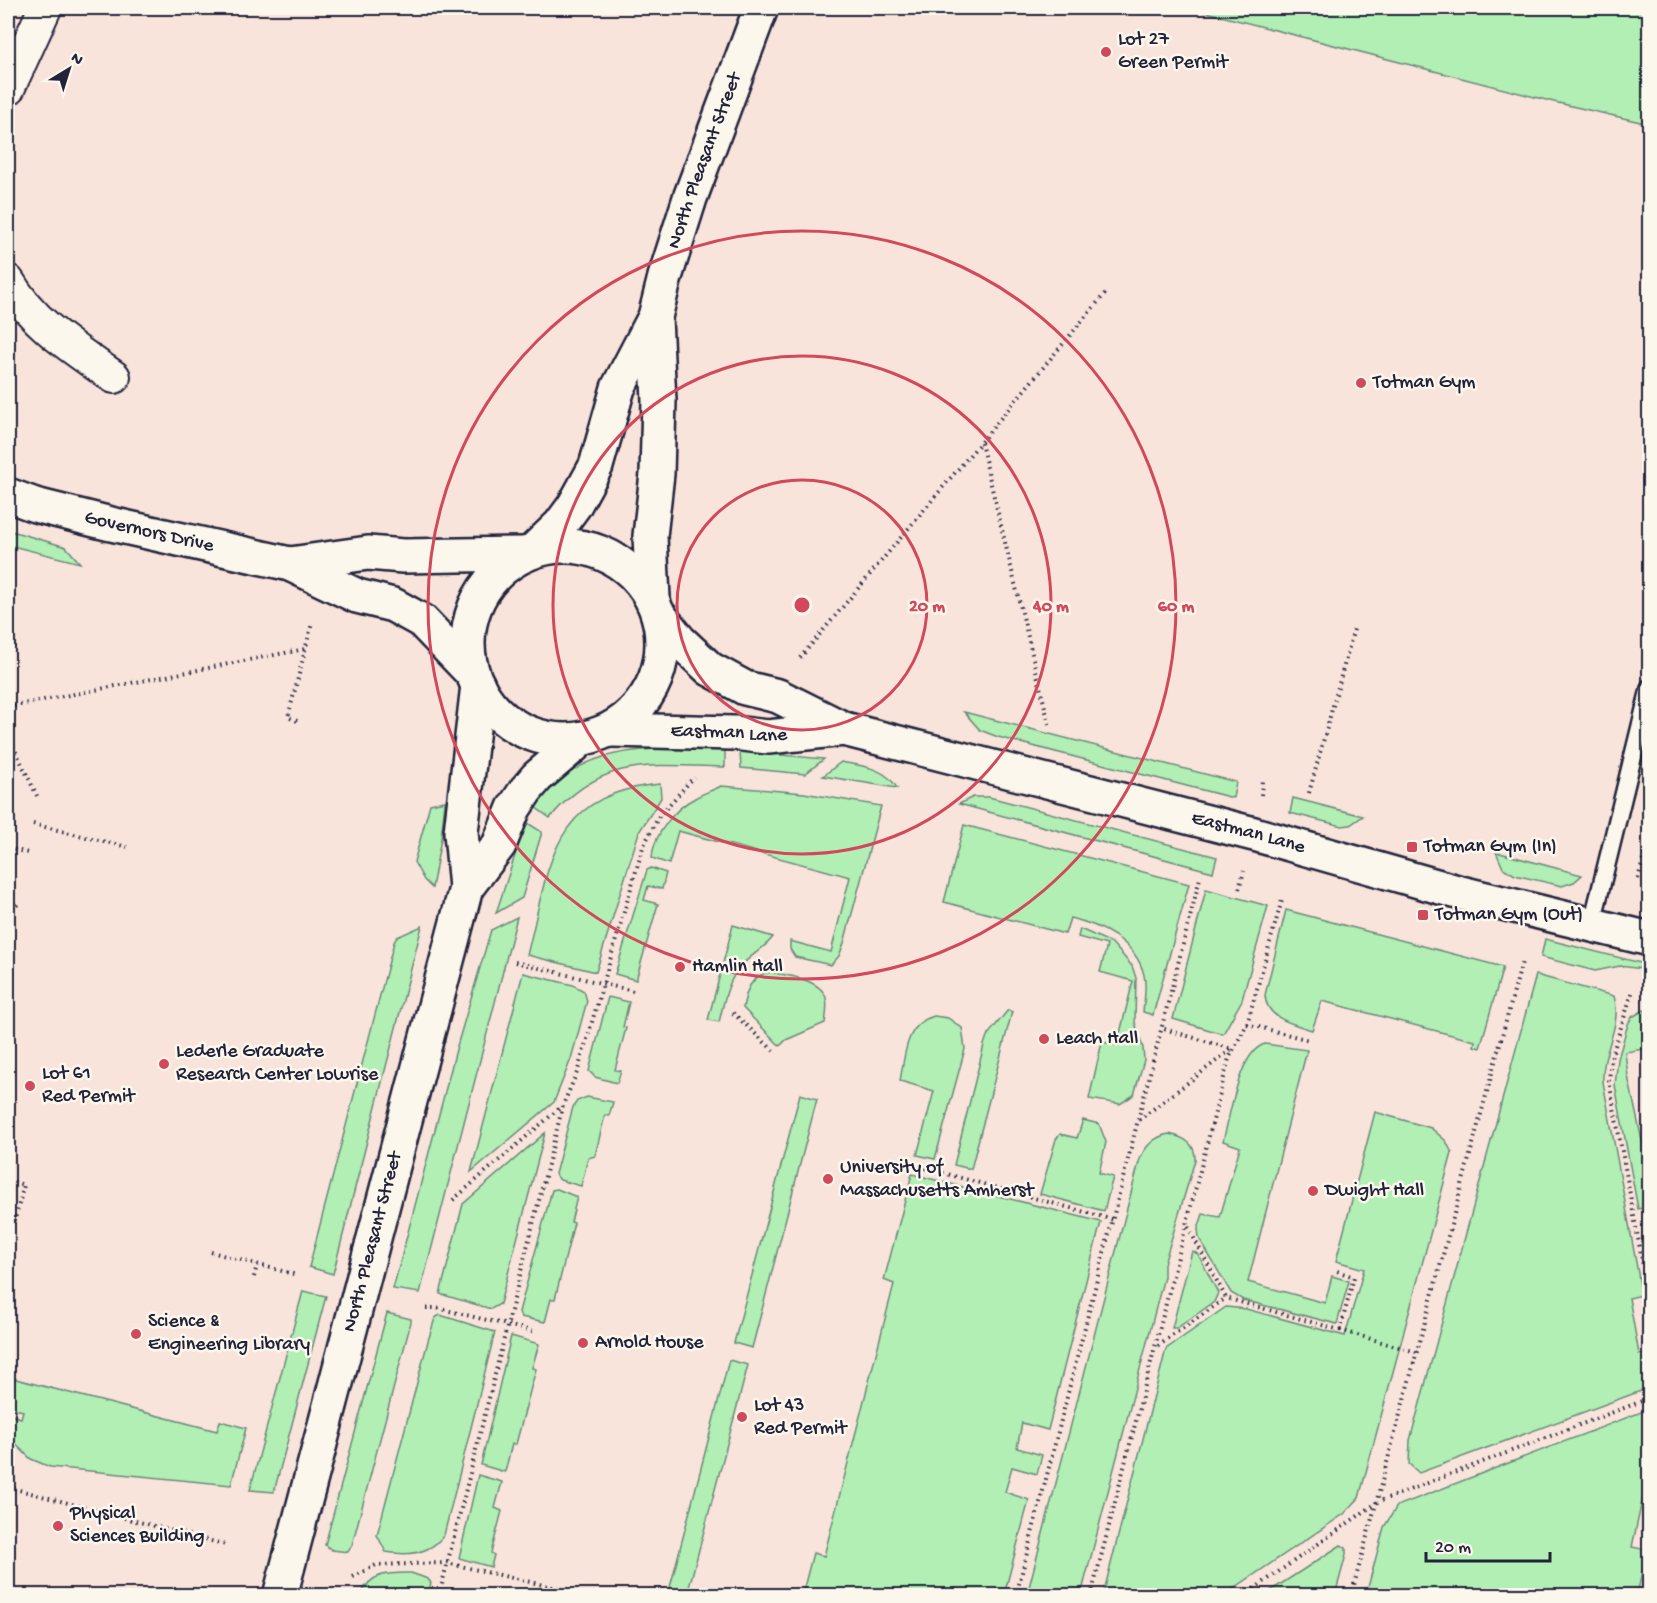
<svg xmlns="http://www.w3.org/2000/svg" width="1657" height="1603" viewBox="0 0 1657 1603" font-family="'Gochi Hand',sans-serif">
  <rect width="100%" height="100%" fill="#f9e4db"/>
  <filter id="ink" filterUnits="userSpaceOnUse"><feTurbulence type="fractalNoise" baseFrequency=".0167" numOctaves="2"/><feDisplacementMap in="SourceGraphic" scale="12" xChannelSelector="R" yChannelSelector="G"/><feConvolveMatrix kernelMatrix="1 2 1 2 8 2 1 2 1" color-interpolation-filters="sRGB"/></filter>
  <g filter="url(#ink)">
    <g fill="#b1efb5" stroke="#6a8878" stroke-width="1.5">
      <polygon points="1190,8 1649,8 1649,124 1554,102"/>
      <polygon points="8,530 66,547 80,563 8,545"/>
      <polygon points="964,712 1236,782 1233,798 998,737 980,730"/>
      <path d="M687 748 725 749V767C652 765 601 756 550 818L535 807C574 752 625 749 687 748Z"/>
      <polygon points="740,751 824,759 805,774 741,768"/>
      <path d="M841 762C862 766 885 767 897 788L823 776Z"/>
      <path d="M660 784 661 798 639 832 596 972 527 955C550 866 549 794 660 784Z"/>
      <path d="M721 786 804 793 881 806 844 943 839 956 831 965 795 957 790 949V941L831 952 850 877 678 831 669 864 652 858C653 835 675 808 695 798 703 793 712 791 721 786Z"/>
      <polygon points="973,797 989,797 1217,857 1213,872 959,804"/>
      <polygon points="1293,798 1363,816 1350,825 1342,826 1290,813"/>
      <polygon points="445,801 441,839 432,888 424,880 414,862 430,804"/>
      <polygon points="526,822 542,832 522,898 496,913"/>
      <path d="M964 825 1189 884 1153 1015 1143 1012C1144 1001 1147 986 1144 975 1136 941 1100 925 1070 918L1065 934 944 902Z"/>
      <polygon points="1496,852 1582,875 1574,882 1562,886 1515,875 1503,868"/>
      <polygon points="651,868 666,873 662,889 648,886 644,900 658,904 636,980 615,974 647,870"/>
      <polygon points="1206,889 1268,906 1242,1000 1223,1034 1173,1019"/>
      <path d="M1286 910 1503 967 1480 1048 1474 1046 1475 1041 1322 1001 1312 1030C1293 1024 1266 1019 1265 995Z"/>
      <polygon points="517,917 420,1293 393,1289 457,1046 491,930"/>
      <path d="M733 925 773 937C764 949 752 954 742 965 727 980 724 1003 719 1022L708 1020Z"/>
      <polygon points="422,926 333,1274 309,1267 394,942 397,937"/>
      <polygon points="1080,929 1112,943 1132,966 1136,978 1135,1022 1143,1048 1144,1060 1134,1095 1120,1104 1089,1099 1102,1042 1117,1045 1133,981 1100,972 1107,945 1078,937"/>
      <polygon points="1545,939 1649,965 1649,970 1620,966 1595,971 1541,957"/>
      <path d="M770 972C786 975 821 979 826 998 828 1006 826 1016 825 1023L786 1040 780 1046 743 1008C746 991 751 975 770 972Z"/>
      <polygon points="523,973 573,985 584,991 587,1001 571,1059 554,1102 471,1172"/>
      <path d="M1536 975 1614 996C1623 1026 1601 1051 1603 1082L1642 1295 1629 1298 1639 1354 1649 1353V1388L1419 1473 1409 1464 1410 1440Z"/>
      <polygon points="608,997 629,1002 623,1027 626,1028 615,1070 621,1071 617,1083 595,1077 589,1071"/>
      <polygon points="1008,1010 1012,1012 971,1169 954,1165 984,1045 987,1036"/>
      <polygon points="1644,1010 1649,1015 1649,1048 1625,1052 1628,1076 1649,1173 1649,1207 1638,1209 1615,1085 1618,1059 1628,1024 1632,1017"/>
      <path d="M934 1016 948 1018 962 1028 965 1049 935 1159 917 1155 934 1091 900 1081C905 1055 905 1024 934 1016Z"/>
      <path d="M1265 1044 1307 1050 1248 1282 1325 1303 1332 1276 1349 1281 1337 1324 1243 1300 1231 1293 1199 1238 1198 1229 1203 1214 1220 1217 1240 1147 1223 1141C1230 1117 1239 1051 1265 1044Z"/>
      <polygon points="800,1094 817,1099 752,1348 734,1343"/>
      <polygon points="587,1097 613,1102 609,1116 605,1115 595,1156 588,1158 581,1186 560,1180 555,1174 573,1107 577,1101"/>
      <polygon points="1375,1112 1431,1128 1446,1141 1452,1153 1359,1498 1344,1514 1224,1595 1103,1595 1166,1349 1226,1307 1246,1309 1345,1336 1364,1269 1336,1261"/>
      <polygon points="1083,1120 1099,1124 1106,1142 1099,1173 1113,1177 1104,1211 1040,1194 1056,1139 1060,1134 1077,1138"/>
      <polygon points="545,1133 500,1304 491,1309 440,1294 463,1204"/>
      <path d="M1169 1134C1183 1137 1196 1143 1195 1160L1164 1264V1277L1081 1595H1027L1139 1162C1144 1147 1153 1137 1169 1134Z"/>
      <polygon points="912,1174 1101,1222 1048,1430 1022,1423 1017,1448 1042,1455 1037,1474 1012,1467 1005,1492 1029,1500 1004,1595 802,1595 813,1553 824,1556 894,1284 884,1280"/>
      <polygon points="557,1189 577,1197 571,1222 574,1223 555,1299 551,1299 545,1322 521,1317 519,1312 552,1190"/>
      <polygon points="1192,1251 1198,1254 1218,1293 1214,1302 1177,1328 1172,1328"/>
      <polygon points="303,1291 326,1296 274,1492 250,1490"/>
      <polygon points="387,1313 411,1319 411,1322 352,1545 348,1552 332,1550 325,1545"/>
      <path d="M440 1315 495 1332 444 1535C430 1554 407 1556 386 1552L377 1535 428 1341 435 1318Z"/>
      <polygon points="511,1336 539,1344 532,1368 536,1369 516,1444 512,1444 505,1472 481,1465"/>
      <polygon points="729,1360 748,1365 687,1595 668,1595"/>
      <polygon points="8,1377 217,1431 220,1421 246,1428 231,1485 50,1467 31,1459 8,1437 8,1414 21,1418 23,1411 8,1407"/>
      <polygon points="1649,1409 1649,1493 1644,1492 1632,1547 1647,1550 1637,1595 1366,1595 1384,1527 1397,1506"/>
      <polygon points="478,1475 502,1482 495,1508 502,1511 491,1553 494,1555 491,1567 459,1558"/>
      <polygon points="1341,1545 1346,1548 1346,1555 1335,1595 1264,1595"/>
      <path d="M411 1573 428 1579 431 1583 428 1595H361C370 1572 389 1573 411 1573Z"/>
    </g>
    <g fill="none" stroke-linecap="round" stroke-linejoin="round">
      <g stroke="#22223b" stroke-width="21">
        <polyline id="lane" points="1592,924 1650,687"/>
      </g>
      <g stroke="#22223b" stroke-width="36">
        <g id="street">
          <polyline points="8,89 45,8"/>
          <path d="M8 281C33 324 74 349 114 377"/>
        </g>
      </g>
      <g stroke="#22223b" stroke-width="38">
        <g id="secondary">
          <path id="s1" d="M8 495 35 505 111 524 290 564 357 596 393 605 422 621 472 673"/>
          <circle cx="565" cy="643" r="97"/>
          <path id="s2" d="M535 549 560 525 574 506 596 466 618 388 655 317 665 277 690 198 761 8"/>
          <polyline points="290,564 368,553 403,556 523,554"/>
          <polyline points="653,598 650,536 657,474 659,401 655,318"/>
          <path id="s3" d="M660 616 680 641 710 669 745 688 778 696 844 729 1254 834 1461 893 1650 939"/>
          <path id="s4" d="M612 730 734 733 768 737 844 729"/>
          <polyline points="466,888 499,845 514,808 526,790 537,777 583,738"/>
          <path id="s5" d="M280 1596 466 888 461 832 478 685"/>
        </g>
      </g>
      <g stroke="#22223b" stroke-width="4" stroke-dasharray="1.5 4.5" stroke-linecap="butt">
        <polyline points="981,443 1049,724"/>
        <polyline points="800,658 1108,290"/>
        <polyline points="8,707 305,649"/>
        <polyline points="297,721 288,717 312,623"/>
        <polyline points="8,735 39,800"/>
        <polyline points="1309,793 1354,629"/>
        <polyline points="1261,795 1262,781"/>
        <polyline points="33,824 127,847"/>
        <polyline points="8,848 28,853"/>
        <polyline points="1638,879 1650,833"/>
        <polyline points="1239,889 1244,871"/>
        <polyline points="8,914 18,904"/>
        <polyline points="515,962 633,991"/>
        <polyline points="1632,993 1611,1058 1609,1081 1650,1303"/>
        <polyline points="733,1013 774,1051"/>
        <polyline points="1247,1024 1309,1040"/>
        <polyline points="1139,1120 1232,1049 1161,1028"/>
        <polyline points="914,1165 1114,1220"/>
        <polyline points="8,1180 24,1185 15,1219"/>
        <polyline points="453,1200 562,1106"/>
        <polyline points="1188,1227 1226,1298 1340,1330 1354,1277 1334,1270"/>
        <polyline points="211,1252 297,1275"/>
        <polyline points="254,1277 257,1265"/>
        <polyline points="426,1308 437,1308 536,1332"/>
        <polyline points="1340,1330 1416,1352"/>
        <polyline points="1158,1346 1226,1298"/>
        <polyline points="8,1487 226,1545"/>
        <polyline points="353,1577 376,1565 447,1563 561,1589 559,1596"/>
        <polyline points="439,1596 563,1105 578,1070 643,847 659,816 694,777"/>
        <polyline points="460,1596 461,1591 471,1596"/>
        <polyline points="1016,1596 1200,878"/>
        <polyline points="1091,1596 1229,1058 1247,1024 1282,900"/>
        <polyline points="1244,1596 1378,1502 1650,1398"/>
        <polyline points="1351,1596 1522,962"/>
        <polyline points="1643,1596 1650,1567"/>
      </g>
      <use href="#lane" stroke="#fbf7ec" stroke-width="16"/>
      <use href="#street" stroke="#fbf7ec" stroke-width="32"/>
      <use href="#secondary" stroke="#fbf7ec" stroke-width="33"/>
    </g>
  </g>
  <g fill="none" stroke="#d1495b" stroke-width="3">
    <circle cx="802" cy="605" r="125"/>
    <circle cx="802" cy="605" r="249"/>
    <circle cx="802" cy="605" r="374"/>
  </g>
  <g fill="#d1495b" stroke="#fbf7ec" stroke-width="2">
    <circle cx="1106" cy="52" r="6"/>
    <circle cx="1361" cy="383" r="6"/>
    <rect x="1406" y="841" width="12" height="12" rx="3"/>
    <rect x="1417" y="909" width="12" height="12" rx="3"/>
    <circle cx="680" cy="967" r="6"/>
    <circle cx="1044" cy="1039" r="6"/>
    <circle cx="164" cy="1064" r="6"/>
    <circle cx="30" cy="1086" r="6"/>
    <circle cx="828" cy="1179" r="6"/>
    <circle cx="1313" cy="1191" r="6"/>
    <circle cx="136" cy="1334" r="6"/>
    <circle cx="583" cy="1343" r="6"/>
    <circle cx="742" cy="1417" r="6"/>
    <circle cx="58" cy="1526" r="6"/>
  </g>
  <g text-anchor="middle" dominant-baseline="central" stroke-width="5" stroke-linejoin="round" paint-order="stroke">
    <g font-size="20" fill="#22223b" stroke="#fbf7ec" text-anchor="start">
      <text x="1118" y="40">Lot 27<tspan x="1118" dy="23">Green Permit</tspan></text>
      <text x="1373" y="383">Totman Gym</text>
      <text x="1424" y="847">Totman Gym (In)</text>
      <text x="1435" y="915">Totman Gym (Out)</text>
      <text x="692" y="967">Hamlin Hall</text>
      <text x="1056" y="1039">Leach Hall</text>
      <text x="176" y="1052">Lederle Graduate<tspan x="176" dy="23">Research Center Lowrise</tspan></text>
      <text x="42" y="1074">Lot 61<tspan x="42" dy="23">Red Permit</tspan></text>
      <text x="840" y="1168">University of<tspan x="840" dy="23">Massachusetts Amherst</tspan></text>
      <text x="1325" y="1191">Dwight Hall</text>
      <text x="148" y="1322">Science &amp;<tspan x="148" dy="23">Engineering Library</tspan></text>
      <text x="595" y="1343">Arnold House</text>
      <text x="754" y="1406">Lot 43<tspan x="754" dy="23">Red Permit</tspan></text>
      <text x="70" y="1514">Physical<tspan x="70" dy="23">Sciences Building</tspan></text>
    </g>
    <g font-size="20" fill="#22223b" stroke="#fbf7ec">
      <text stroke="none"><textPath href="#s2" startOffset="429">North Pleasant Street</textPath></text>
      <text stroke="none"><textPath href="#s1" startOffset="146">Governors Drive</textPath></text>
      <text stroke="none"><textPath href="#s4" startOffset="117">Eastman Lane</textPath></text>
      <text stroke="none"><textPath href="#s3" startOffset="638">Eastman Lane</textPath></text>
      <text stroke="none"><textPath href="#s5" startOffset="366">North Pleasant Street</textPath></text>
    </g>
  </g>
  <circle cx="802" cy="605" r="9" fill="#d1495b" stroke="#fbf7ec" stroke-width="3"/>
  <g font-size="18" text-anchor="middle" font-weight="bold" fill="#d1495b" stroke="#fbf7ec" stroke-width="5" stroke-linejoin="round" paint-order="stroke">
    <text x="927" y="611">20 m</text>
    <text x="1051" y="611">40 m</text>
    <text x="1176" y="611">60 m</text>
  </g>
  <rect width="1657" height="1603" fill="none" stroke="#fbf7ec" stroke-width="30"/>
  <rect x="15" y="15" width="1627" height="1573" fill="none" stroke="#22223b" stroke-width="2" filter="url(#ink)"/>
  <g transform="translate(69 69) rotate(38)" stroke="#fbf7ec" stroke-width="4.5" paint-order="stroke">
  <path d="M0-4.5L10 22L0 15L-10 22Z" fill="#22223b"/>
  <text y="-9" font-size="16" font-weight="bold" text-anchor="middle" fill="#22223b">N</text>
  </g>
  <path d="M1426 1552v9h124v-9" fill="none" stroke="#22223b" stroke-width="3"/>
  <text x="1435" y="1552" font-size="18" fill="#22223b" stroke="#fbf7ec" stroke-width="4.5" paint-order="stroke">20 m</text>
</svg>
